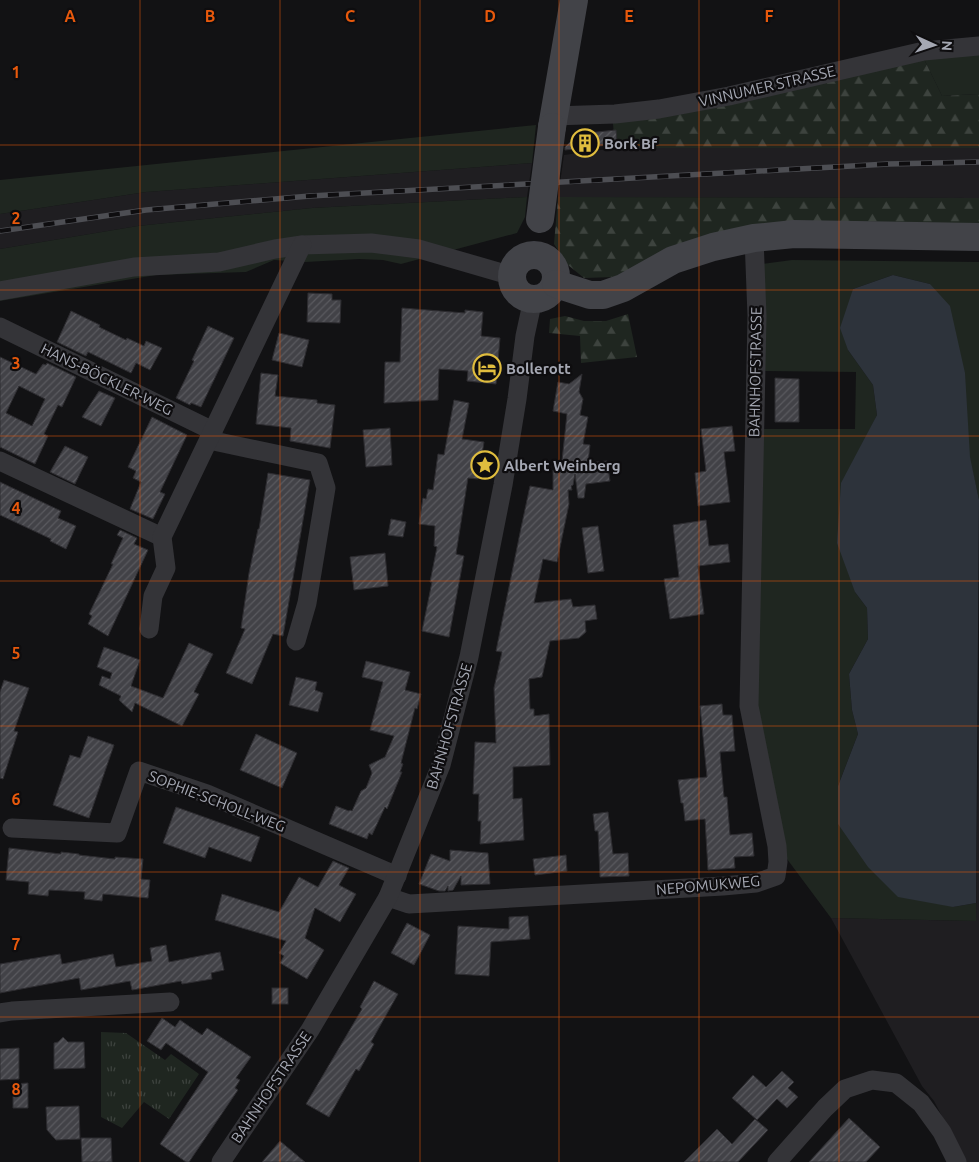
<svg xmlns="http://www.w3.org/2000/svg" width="979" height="1162" viewBox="0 0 979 1162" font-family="Ubuntu,sans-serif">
  <defs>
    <pattern id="forest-firs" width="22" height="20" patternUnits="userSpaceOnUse" patternTransform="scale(1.25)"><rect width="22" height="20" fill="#1f2620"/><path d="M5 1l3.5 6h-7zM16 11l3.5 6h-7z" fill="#3d433e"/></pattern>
    <pattern id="park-tufts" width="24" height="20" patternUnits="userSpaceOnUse" patternTransform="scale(1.25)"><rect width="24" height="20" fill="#1f2620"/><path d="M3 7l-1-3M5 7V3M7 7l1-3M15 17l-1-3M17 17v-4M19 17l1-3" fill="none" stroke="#3d433e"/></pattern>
    <pattern id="building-hatch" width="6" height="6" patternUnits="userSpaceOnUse" patternTransform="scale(1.25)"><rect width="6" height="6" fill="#424247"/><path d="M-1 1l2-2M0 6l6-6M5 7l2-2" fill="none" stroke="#5a5a5f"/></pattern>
  </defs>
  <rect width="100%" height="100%" fill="#121214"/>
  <g fill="#1f1e21">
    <polygon points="615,148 979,148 979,198 558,197 564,155"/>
    <polygon points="532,163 527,197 312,208 138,226 0,249 0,214 146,192"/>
    <polygon points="979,658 979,1162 966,1162 934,1101 922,1086 831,918 976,921"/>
  </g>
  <g fill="#1f2620">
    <polygon points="979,52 979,94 942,96 923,57"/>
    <polygon points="536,125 532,163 146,192 0,214 0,180"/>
    <polygon points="527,197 525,217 517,233 401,264 383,260 359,259 306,262 274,260 246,272 156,275 0,301 0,249 138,226 312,208"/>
    <polygon points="792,260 979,262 979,500 930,284 893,275 853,289 848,350 873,385 877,415 861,448 855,592 867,608 868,639 849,674 852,710 858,734 838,786 953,907 976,903 976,921 831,918 787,859 741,683 756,429 855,429 856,372 764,371 762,264"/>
  </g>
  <g fill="url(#forest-firs)">
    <polygon points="923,57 942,96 979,94 979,148 615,148 613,123"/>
    <polygon points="558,197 979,198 979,230 790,223 614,277 584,278 568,265 554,244"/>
    <polygon points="628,314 637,357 581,363 580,336 549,333 550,319 565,316 584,321 606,321"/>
  </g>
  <polygon fill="url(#park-tufts)" points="101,1032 126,1033 165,1060 171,1054 199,1074 169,1119 144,1102 122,1128 101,1117"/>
  <polygon fill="#2d333b" points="893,275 930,284 950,306 965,373 970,457 979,500 976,903 953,907 898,897 868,867 838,824 838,786 858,734 852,710 849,674 868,639 867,608 855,592 837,543 841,483 877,415 873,385 848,350 840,328 853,289"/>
  <g fill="url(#building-hatch)" stroke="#2d2c30" fill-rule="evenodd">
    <polygon points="616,130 617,144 565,150 565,147 578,134"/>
    <polygon points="308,293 332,294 332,300 341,300 340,323 307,322"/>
    <polygon points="402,308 465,313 465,310 483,312 481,336 500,338 496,384 467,381 468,371 439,369 438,400 384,403 385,362 400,362"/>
    <polygon points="71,311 100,325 99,327 126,340 127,338 144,346 146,341 162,348 150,370 136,363 131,373 88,352 86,356 57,342"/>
    <polygon points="208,326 234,338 201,407 191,403 190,405 176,398 194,361 192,360"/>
    <polygon points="279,333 309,340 302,367 272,360"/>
    <path d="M0 357 36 374 43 364 46 365 47 363 76 377 62 407 58 405 44 434 48 436 35 464 0 447ZM19 386 45 399 32 426 6 413Z"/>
    <polygon points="261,373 278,375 275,396 317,400 317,403 335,405 330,448 290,441 291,428 256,424"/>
    <polygon points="582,374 579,392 583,399 580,415 588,417 583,444 590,445 588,463 607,461 610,481 586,484 584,498 578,498 575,474 573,485 571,486 572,490 568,490 569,504 557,562 543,559 534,603 571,599 573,607 595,605 597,619 585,621 586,632 579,638 550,641 542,677 529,679 530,709 534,709 534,716 549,714 550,765 513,767 513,799 522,798 524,840 480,844 481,821 478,821 479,794 473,794 475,742 496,743 494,688 502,652 496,651 521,528 530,486 553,490 553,470 561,470 567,414 553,411 558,382 569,384"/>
    <polygon points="775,378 799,379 799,422 775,422"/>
    <polygon points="99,391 115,398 101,426 82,417"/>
    <polygon points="454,400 469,403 462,439 484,442 478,479 468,478 456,554 464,556 449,637 422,631 432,582 430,582 437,547 434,546 435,526 419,524 423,498 426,499 428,489 433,490 438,454 444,455"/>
    <polygon points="152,417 187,435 160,492 165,494 153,519 130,509 141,482 133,478 136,471 128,467"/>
    <polygon points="732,426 735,451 724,452 730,502 698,506 695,473 706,471 701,429"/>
    <polygon points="390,428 392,465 366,467 363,430"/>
    <polygon points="65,446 88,457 75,484 50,472"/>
    <polygon points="268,473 310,480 283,636 273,634 252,684 226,673 245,629 241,628 249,573 258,529 259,529"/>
    <polygon points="0,482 61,511 58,518 76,526 66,549 50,541 51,539 0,515"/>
    <polygon points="391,519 406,522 403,537 388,535"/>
    <polygon points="706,520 709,546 728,544 730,562 698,566 704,614 670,619 664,579 679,577 673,525"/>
    <polygon points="598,526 604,571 588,573 582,528"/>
    <polygon points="120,530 137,538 134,544 148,550 108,636 88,624 92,616 89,614 113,564 111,564 123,538 117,535"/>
    <polygon points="385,553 388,586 354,590 350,557"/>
    <polygon points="189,643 213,654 194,692 199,694 182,726 135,703 132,712 119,700 121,696 99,685 102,676 110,679 112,673 97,667 104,647 140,660 131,686 163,698"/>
    <polygon points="366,661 410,672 405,690 421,694 417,709 415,708 401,763 403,764 400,772 402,772 387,809 385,807 372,835 369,833 367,839 329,824 336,806 349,811 350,810 352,811 361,791 366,788 372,773 369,765 385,757 394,736 370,730 383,682 362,677"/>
    <polygon points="296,677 317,682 315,690 323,693 318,712 289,705"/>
    <polygon points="4,680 29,688 14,731 18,732 3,779 0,778 0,692"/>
    <polygon points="722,704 723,715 732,715 735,751 720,752 724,797 727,797 730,835 752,833 754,856 734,857 735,868 708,870 705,819 685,821 683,803 681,803 678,780 707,777 700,706"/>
    <polygon points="256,734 297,753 282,788 240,770"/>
    <polygon points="88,736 114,745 89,818 53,805 70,755 80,758"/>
    <polygon points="176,807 260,837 251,862 209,847 205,858 163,843"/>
    <polygon points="608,812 613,854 628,853 629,876 600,877 598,831 595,831 593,814"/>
    <polygon points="9,848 61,854 61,852 79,854 79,855 115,859 115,857 143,859 141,879 150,880 148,898 103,894 102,901 84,899 85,892 49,890 48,896 28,894 29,882 6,880"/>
    <polygon points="450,850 488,853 490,884 461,885 461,876 453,890 448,891 448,886 445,891 439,891 419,884 431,854 450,861"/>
    <polygon points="566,855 567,871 535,875 533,859"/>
    <polygon points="333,861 349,868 339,885 356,894 340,922 315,908 305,938 324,950 307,979 280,963 284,956 279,953 286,941 215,920 222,894 279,912 299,877 318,887"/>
    <polygon points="528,916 530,939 491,942 489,976 455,974 458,926 509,929 509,917"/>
    <polygon points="407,923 430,935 414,965 391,953"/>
    <polygon points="166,945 169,962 220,952 224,970 211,973 212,979 182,984 181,981 132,990 130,981 81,990 79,978 0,993 0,964 60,954 62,964 113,954 116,967 152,961 150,948"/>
    <polygon points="374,981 398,994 371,1042 374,1044 359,1071 356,1069 329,1117 306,1104 362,1009 360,1007"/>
    <rect x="272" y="988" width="16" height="16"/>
    <polygon points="162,1018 175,1027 180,1020 202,1035 207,1028 251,1057 236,1078 240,1080 235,1088 238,1090 189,1162 186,1162 160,1144 208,1072 166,1043 161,1050 147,1041"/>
    <polygon points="63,1037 68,1042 84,1042 85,1068 54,1069 54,1043 58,1042"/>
    <polygon points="19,1048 19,1079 0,1080 0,1049"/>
    <polygon points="782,1071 794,1082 788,1088 798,1097 787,1108 777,1099 757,1120 732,1098 753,1075 766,1087"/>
    <polygon points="28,1083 28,1108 13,1108 13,1084"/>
    <polygon points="79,1106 80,1139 56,1140 47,1130 46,1107"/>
    <polygon points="849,1118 880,1147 866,1162 809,1162"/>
    <polygon points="755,1119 768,1130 738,1162 684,1162 717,1129 732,1144"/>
    <polygon points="81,1138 111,1138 112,1162 82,1162"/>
    <polygon points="280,1141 305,1162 262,1162"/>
  </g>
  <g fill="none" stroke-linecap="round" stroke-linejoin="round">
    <g stroke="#343438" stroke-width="19">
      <polyline points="553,116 615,114 659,109 729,96 924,51 979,46"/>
      <polyline points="0,291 134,267 219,262 275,249 302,245 371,243 419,249 512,276"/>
      <polyline points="0,327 213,431"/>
      <polyline points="209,440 318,463 326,488 307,603 296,641"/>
      <polyline points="0,461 162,537"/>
      <polyline points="149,629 153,596 166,568 162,537 302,245"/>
      <polyline points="12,828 117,833 139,771 207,794 397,876"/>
      <polyline points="388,897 409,904 427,903 723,886 756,883 776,876 778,862 777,846 749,706 757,316 754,238"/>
      <polyline points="0,1013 12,1011 170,1002"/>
      <polyline points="221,1162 310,1030 388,897 441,765 469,657 503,485 517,399 525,336 533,299"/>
      <polyline points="777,1162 825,1108 845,1089 872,1080 896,1083 921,1103 942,1132 957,1162"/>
    </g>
    <g stroke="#424348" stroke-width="28">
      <polyline points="552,127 574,0"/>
      <circle cx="534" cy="277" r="22"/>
      <polyline points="556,284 590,295 603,295 623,288 673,260 713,247 754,238 794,234 979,237"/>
    </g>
    <g stroke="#4d4e53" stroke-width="5.5">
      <polyline id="rail" points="0,231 146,210 310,196 888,164 979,162"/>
    </g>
    <use href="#rail" stroke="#0e0d0f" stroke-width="4" stroke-dasharray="11" stroke-linecap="butt"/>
    <polyline stroke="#424348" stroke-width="28" points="540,219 552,127"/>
  </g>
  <path fill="none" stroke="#e8590c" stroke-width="1" stroke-opacity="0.55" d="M140 0V1162M280 0V1162M420 0V1162M559 0V1162M699 0V1162M839 0V1162M0 145H979M0 290H979M0 436H979M0 581H979M0 726H979M0 872H979M0 1017H979"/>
  <defs>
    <g id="building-ring" transform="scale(1.4375)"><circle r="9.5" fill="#0e0d0f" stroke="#e0bd3e" stroke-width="1.5"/><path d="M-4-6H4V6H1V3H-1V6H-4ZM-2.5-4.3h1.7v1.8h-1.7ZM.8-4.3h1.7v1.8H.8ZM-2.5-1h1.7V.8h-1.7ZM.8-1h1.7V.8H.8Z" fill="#e0bd3e"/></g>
    <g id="hotel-ring" transform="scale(1.4375)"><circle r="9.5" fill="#0e0d0f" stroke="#e0bd3e" stroke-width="1.5"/><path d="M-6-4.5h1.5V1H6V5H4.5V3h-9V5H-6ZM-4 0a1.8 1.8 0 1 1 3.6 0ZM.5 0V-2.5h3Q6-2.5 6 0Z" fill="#e0bd3e"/></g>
    <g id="sight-ring" transform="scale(1.4375)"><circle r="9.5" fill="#0e0d0f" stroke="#e0bd3e" stroke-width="1.5"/><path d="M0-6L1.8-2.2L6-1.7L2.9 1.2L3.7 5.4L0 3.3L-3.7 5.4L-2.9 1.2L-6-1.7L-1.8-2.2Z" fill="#e0bd3e"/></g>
  </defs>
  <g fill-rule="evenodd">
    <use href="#building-ring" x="585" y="143"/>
    <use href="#hotel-ring" x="487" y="368"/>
    <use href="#sight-ring" x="485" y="465"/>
  </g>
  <g text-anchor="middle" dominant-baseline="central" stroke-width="4.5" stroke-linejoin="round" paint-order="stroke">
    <g font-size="15" fill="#a5a8b3" stroke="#0e0d0f">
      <text transform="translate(767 86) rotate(-13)">VINNUMER STRASSE</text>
      <text transform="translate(755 372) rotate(-89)">BAHNHOFSTRASSE</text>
      <text transform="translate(107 379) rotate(26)">HANS-BÖCKLER-WEG</text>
      <text transform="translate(449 726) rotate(-74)">BAHNHOFSTRASSE</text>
      <text transform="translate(217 801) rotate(21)">SOPHIE-SCHOLL-WEG</text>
      <text transform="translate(708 885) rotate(-5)">NEPOMUKWEG</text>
      <text transform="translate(271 1087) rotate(-56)">BAHNHOFSTRASSE</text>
    </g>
    <g font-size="15" font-weight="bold" fill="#a5a8b3" stroke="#0e0d0f" text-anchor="start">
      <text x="604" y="143">Bork Bf</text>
      <text x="506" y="368">Bollerott</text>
      <text x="504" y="465">Albert Weinberg</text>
    </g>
  </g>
  <g font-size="16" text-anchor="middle" font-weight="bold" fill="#e8590c" stroke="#0e0d0f" stroke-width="4.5" stroke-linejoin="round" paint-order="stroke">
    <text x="70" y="22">A</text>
    <text x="210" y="22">B</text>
    <text x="350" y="22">C</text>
    <text x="490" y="22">D</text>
    <text x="629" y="22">E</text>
    <text x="769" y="22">F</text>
    <text x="16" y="78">1</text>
    <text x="16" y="224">2</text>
    <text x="16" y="369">3</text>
    <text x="16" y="514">4</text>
    <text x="16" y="659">5</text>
    <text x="16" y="805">6</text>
    <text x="16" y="950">7</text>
    <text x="16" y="1095">8</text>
  </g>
  <g transform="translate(934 45) rotate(93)" stroke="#0e0d0f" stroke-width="4" paint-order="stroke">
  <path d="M0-4L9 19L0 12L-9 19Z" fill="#a5a8b3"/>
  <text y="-8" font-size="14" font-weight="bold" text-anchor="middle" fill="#a5a8b3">N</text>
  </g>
</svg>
